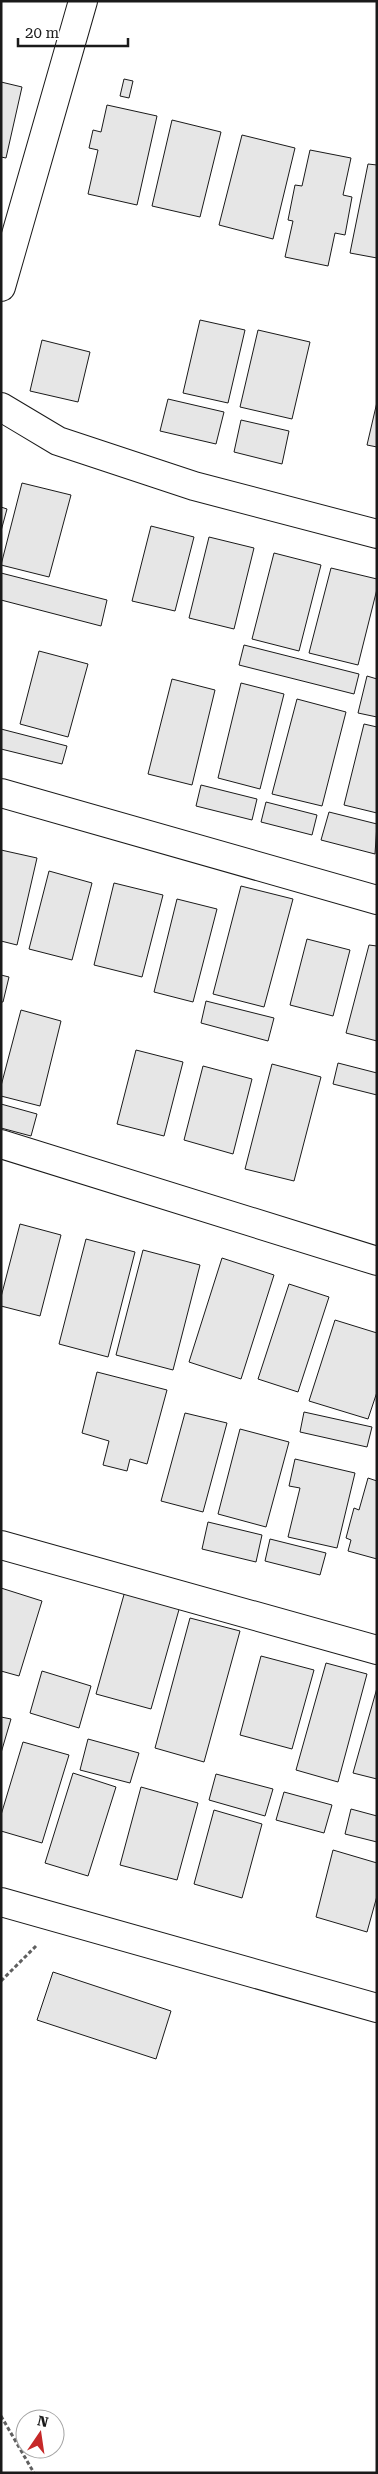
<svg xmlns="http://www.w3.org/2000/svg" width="378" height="2474" viewBox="0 0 378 2474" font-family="'Roboto Serif',serif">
  <rect width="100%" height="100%" fill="#fff"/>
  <g fill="#e6e6e6" stroke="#1a1a1a">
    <polygon points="124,79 133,81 129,98 120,96"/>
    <polygon points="1,82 22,87 6,158 1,157"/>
    <polygon points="107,105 157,116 137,205 88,194 98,150 89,148 93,130 101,132"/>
    <polygon points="172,120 221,132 200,217 152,206"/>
    <polygon points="242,135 295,148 273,239 219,225"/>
    <polygon points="310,150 351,158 343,195 352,197 345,235 335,233 328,266 285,257 293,221 288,220 295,185 302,186"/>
    <polygon points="368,164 377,165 377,258 350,253"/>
    <polygon points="200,320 245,330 228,403 183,393"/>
    <polygon points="258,330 310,342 292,419 240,407"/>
    <polygon points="42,340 90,352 78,402 30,391"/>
    <polygon points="168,399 224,412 216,444 160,431"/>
    <polygon points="377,402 377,447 367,445"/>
    <polygon points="241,420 289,431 282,464 234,452"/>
    <polygon points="22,483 71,495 49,577 1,565"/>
    <polygon points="1,507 7,509 1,531"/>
    <polygon points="151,526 194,537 175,611 132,601"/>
    <polygon points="209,537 254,548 234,629 189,618"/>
    <polygon points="274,553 321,565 299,651 252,639"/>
    <polygon points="331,568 377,579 377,589 358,665 309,653"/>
    <polygon points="1,573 107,600 101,626 1,600"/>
    <polygon points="244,645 359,674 354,694 239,665"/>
    <polygon points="39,651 88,664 68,737 20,724"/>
    <polygon points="367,676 377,679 377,717 358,713"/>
    <polygon points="172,679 215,690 192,785 148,774"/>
    <polygon points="241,683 284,694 260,789 218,778"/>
    <polygon points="297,699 346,712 322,806 272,794"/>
    <polygon points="364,724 377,727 377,813 344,805"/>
    <polygon points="1,729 67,746 62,764 1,749"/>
    <polygon points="201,785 257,799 252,820 196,806"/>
    <polygon points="266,802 317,815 312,835 261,822"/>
    <polygon points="329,812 377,824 375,854 321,840"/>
    <polygon points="1,850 37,858 17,945 1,941"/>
    <polygon points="49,871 92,883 72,960 29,949"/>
    <polygon points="114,883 163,895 142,977 94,965"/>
    <polygon points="241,886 293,899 264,1007 213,994"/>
    <polygon points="177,899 217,909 193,1002 154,992"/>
    <polygon points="307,939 350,950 333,1016 290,1005"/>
    <polygon points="369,945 377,946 377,1041 346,1033"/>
    <polygon points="1,975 9,977 3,1002 1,1002"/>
    <polygon points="206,1001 274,1018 268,1041 201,1023"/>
    <polygon points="21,1010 61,1021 40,1106 1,1096 1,1086"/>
    <polygon points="136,1050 183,1062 164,1136 117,1124"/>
    <polygon points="338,1063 377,1073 377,1095 333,1084"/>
    <polygon points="272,1064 321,1077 294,1181 245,1169"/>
    <polygon points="203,1066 252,1079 233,1154 184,1140"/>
    <polygon points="1,1104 37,1114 31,1136 1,1128"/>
    <polygon points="20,1224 61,1235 40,1316 1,1306 1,1297"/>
    <polygon points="86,1239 135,1252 108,1357 59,1344"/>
    <polygon points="143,1250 200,1265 173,1370 116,1355"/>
    <polygon points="222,1258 274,1275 241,1379 189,1362"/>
    <polygon points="289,1284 329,1297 298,1392 258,1379"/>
    <polygon points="335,1320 377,1333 377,1392 368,1419 309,1401"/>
    <polygon points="97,1372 167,1390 147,1464 130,1459 127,1471 103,1465 109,1441 82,1433"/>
    <polygon points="304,1412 372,1427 367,1447 300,1432"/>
    <polygon points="185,1413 227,1423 203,1512 161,1501"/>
    <polygon points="240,1429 289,1442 266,1527 218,1514"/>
    <polygon points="295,1459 355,1473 337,1548 288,1537 300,1488 289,1486"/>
    <polygon points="368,1478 377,1481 377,1559 348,1551 351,1540 346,1538 354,1508 359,1510"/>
    <polygon points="208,1522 262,1535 256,1562 202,1549"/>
    <polygon points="270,1539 326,1553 320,1575 265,1561"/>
    <polygon points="1,1588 42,1601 19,1676 1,1671"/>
    <polygon points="125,1591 180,1606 151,1709 96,1694"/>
    <polygon points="190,1618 240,1631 204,1762 155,1748"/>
    <polygon points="261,1656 314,1670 292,1749 240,1735"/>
    <polygon points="326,1663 367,1674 338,1782 296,1770"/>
    <polygon points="42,1671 91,1686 79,1728 30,1713"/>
    <polygon points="377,1688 377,1779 353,1773"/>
    <polygon points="1,1717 11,1719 1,1753"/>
    <polygon points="88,1739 139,1753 130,1783 80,1770"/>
    <polygon points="23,1742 69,1755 42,1843 1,1831 1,1815"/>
    <polygon points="73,1773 116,1787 88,1876 45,1863"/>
    <polygon points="216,1774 273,1789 265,1816 209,1800"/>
    <polygon points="141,1787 198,1803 177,1880 120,1865"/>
    <polygon points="284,1792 332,1805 324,1833 276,1820"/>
    <polygon points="351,1809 377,1816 377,1842 345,1834"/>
    <polygon points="214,1810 262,1824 242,1898 194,1884"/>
    <polygon points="333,1850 377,1863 377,1896 367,1932 316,1917"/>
    <polygon points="53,1972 171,2011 156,2059 37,2020"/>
  </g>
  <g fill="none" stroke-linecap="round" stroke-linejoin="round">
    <g stroke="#1a1a1a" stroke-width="30">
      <g id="minor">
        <polyline points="1,287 83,1"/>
        <polyline points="1,407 58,441 194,486 377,534"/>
        <polyline points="1,793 377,900"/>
        <polyline points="1,1144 377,1261"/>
        <polyline points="1,1545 377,1650"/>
        <polyline points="1,1902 377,2008"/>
      </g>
    </g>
    <g stroke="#5f5f5f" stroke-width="3" stroke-dasharray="4 2.5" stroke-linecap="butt">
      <polyline points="1,1981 36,1946"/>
      <polyline points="1,2416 34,2473"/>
    </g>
    <use href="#minor" stroke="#fff" stroke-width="28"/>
  </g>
  <rect width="378" height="2474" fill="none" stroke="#1a1a1a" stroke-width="5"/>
  <g transform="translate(40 2434) rotate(13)"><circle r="24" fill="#ffffff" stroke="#a3a3a3"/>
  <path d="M0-4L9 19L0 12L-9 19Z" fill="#c62828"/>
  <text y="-8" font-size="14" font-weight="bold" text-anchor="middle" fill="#1a1a1a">N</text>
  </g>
  <path d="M18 38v8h110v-8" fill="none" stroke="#1a1a1a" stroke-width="2.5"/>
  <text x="25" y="38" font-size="15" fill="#1a1a1a" stroke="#ffffff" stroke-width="4" paint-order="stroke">20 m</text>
</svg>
